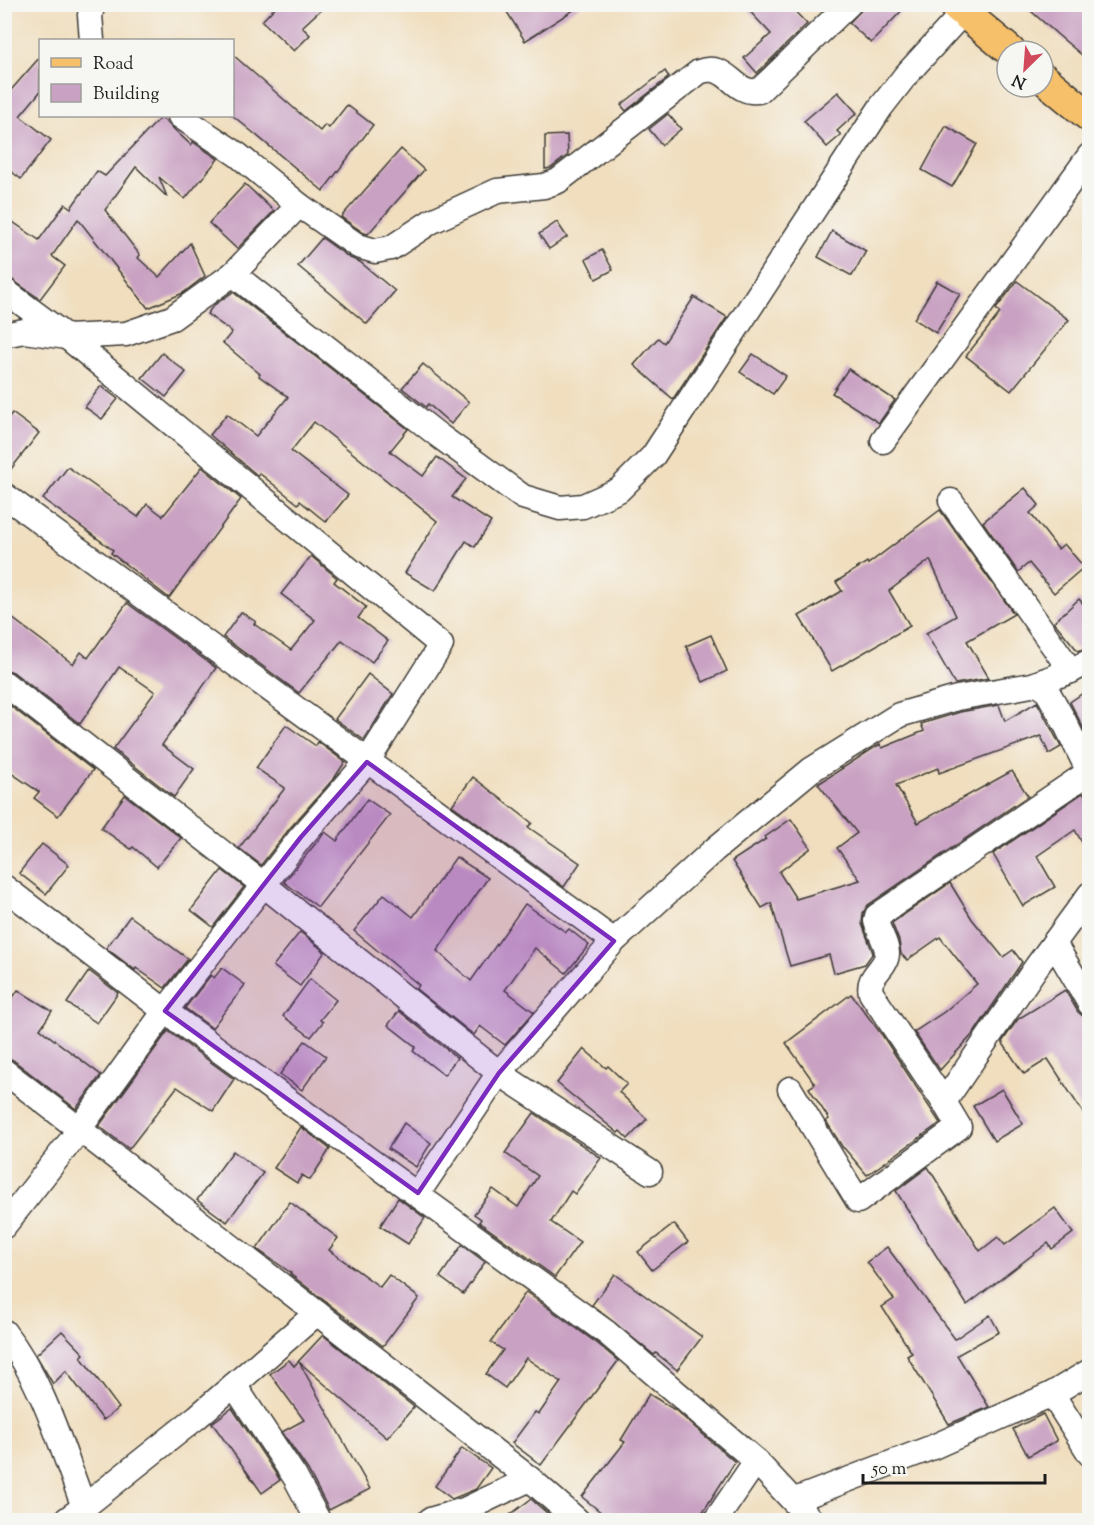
<svg xmlns="http://www.w3.org/2000/svg" width="1094" height="1525" viewBox="0 0 1094 1525" font-family="'Sorts Mill Goudy',serif">
  <rect width="100%" height="100%" fill="#f6f6f2"/>
  <filter id="ink" filterUnits="userSpaceOnUse"><feTurbulence type="fractalNoise" baseFrequency=".0167" numOctaves="2"/><feDisplacementMap in="SourceGraphic" scale="12" xChannelSelector="R" yChannelSelector="G"/><feConvolveMatrix kernelMatrix="1 2 1 2 8 2 1 2 1" color-interpolation-filters="sRGB"/></filter>
  <filter id="wash" filterUnits="userSpaceOnUse"><feTurbulence type="fractalNoise" baseFrequency=".008" numOctaves="4" result="noise"/><feDisplacementMap in="SourceGraphic" scale="24" xChannelSelector="R" yChannelSelector="G"/><feGaussianBlur stdDeviation="1.35" result="paint"/><feColorMatrix in="noise" values="0 0 0 0 0 0 0 0 0 0 0 0 0 0 0 0 0 1.4 0 .05"/><feComposite in="paint" operator="in"/></filter>
  <g filter="url(#wash)">
    <rect width="100%" height="100%" fill="#f0debe"/>
    <g id="blocks">
      <g fill="#c9a1c2">
        <polygon points="278,4 327,4 302,27 310,35 294,51 262,21"/>
        <polygon points="502,4 583,4 525,41"/>
        <polygon points="743,4 788,4 807,24 757,73 744,58 771,34"/>
        <polygon points="867,4 908,4 871,43 849,23"/>
        <polygon points="1023,4 1089,4 1089,61 1058,35"/>
        <polygon points="232,54 320,131 325,125 329,128 347,105 373,125 323,191 232,115"/>
        <polygon points="40,57 40,92 20,116 51,140 21,179 4,166 4,98"/>
        <polygon points="665,71 669,77 626,111 621,105"/>
        <polygon points="838,92 857,113 837,131 841,135 827,147 804,121"/>
        <polygon points="668,114 681,129 662,145 649,129"/>
        <polygon points="161,117 191,145 193,142 218,159 185,199 159,177 167,197 136,167 105,210 140,255 138,258 159,277 190,243 205,276 183,293 148,308 78,219 52,256 65,266 40,299 4,274 4,216 39,240 65,204 71,208 97,171 105,176"/>
        <polygon points="946,126 977,144 952,187 922,170"/>
        <polygon points="567,135 568,155 551,168 545,169 545,136"/>
        <polygon points="401,149 424,170 368,234 364,233 341,217"/>
        <polygon points="245,184 274,211 237,249 209,223"/>
        <polygon points="557,222 567,237 549,249 539,234"/>
        <polygon points="832,231 866,251 852,276 818,257"/>
        <polygon points="322,238 350,258 360,262 395,291 367,324 298,266"/>
        <polygon points="602,250 613,270 596,279 586,259"/>
        <polygon points="937,281 960,294 936,333 914,319"/>
        <polygon points="1017,281 1069,320 1011,391 966,356 1000,313 996,309"/>
        <polygon points="233,292 408,429 390,451 423,476 437,457 466,479 452,497 491,522 475,547 466,541 435,591 405,573 437,521 314,422 291,451 348,495 326,522 300,501 298,504 259,473 258,476 210,435 227,414 256,436 288,397 259,376 260,374 223,343 232,332 207,314 213,306"/>
        <polygon points="694,297 727,317 673,399 634,365 658,338 664,343"/>
        <polygon points="162,353 186,372 166,397 142,378"/>
        <polygon points="753,354 786,376 773,394 740,372"/>
        <polygon points="423,364 469,402 451,424 428,404 426,407 402,388"/>
        <polygon points="848,369 895,400 879,423 832,393"/>
        <polygon points="101,386 118,399 102,419 85,407"/>
        <polygon points="12,413 39,433 4,478 4,423"/>
        <polygon points="68,467 138,517 147,504 163,516 202,467 241,499 169,598 111,553 113,550 43,499"/>
        <polygon points="1025,488 1039,505 1030,513 1058,549 1064,544 1084,567 1054,593 1029,563 1018,572 983,522"/>
        <polygon points="940,510 1014,614 967,641 989,678 955,684 926,633 956,616 930,560 889,591 910,626 832,671 799,616 842,591 836,582 867,562 868,564"/>
        <polygon points="311,556 337,578 334,582 366,607 358,618 388,641 372,662 342,640 299,693 223,637 241,612 256,622 254,624 291,650 315,620 281,594"/>
        <polygon points="1079,599 1089,611 1089,647 1078,651 1054,622"/>
        <polygon points="127,603 216,668 162,745 194,769 174,797 113,749 155,692 119,667 80,724 13,672 4,669 4,612 73,664 81,652 88,658"/>
        <polygon points="711,635 727,671 703,682 686,646"/>
        <polygon points="368,674 393,694 364,740 335,719"/>
        <polygon points="1089,689 1089,728 1085,731 1070,702"/>
        <polygon points="4,701 93,770 58,816 34,798 39,792 4,768"/>
        <polygon points="1037,702 1061,747 1049,754 1041,736 939,773 938,768 896,785 918,823 1012,771 1028,796 868,905 863,913 862,924 873,953 865,964 834,973 829,955 790,966 771,903 762,908 732,861 766,839 765,837 791,819 811,848 779,872 796,899 860,880 837,848 857,833 818,784 880,744 882,748 924,731 921,724 960,712 999,705 1005,721"/>
        <polygon points="286,725 316,746 318,742 345,762 335,777 290,828 261,865 239,848 285,788 256,768"/>
        <polygon points="473,777 532,823 528,827 580,863 564,887 452,805"/>
        <polygon points="1083,793 1089,803 1089,855 1075,830 1037,856 1055,887 1023,906 993,854"/>
        <polygon points="125,795 181,838 157,867 133,847 131,849 101,828"/>
        <polygon points="367,799 390,815 318,907 284,882 325,832 337,841"/>
        <polygon points="42,844 69,865 46,894 19,873"/>
        <polygon points="456,857 488,878 437,951 471,981 525,904 566,932 569,929 589,945 566,973 535,948 505,990 534,1012 505,1045 480,1026 474,1035 416,989 419,985 354,931 384,894 413,917"/>
        <polygon points="222,870 244,887 213,927 191,910"/>
        <polygon points="950,883 972,919 1003,957 1013,950 1022,962 974,1033 940,1070 914,1032 944,1012 977,984 940,937 907,960 901,954 899,941 892,923"/>
        <polygon points="130,916 188,959 165,988 136,968 135,970 106,948"/>
        <polygon points="300,932 325,952 300,986 273,966"/>
        <polygon points="222,968 245,985 212,1028 185,1008 211,975 214,978"/>
        <polygon points="89,971 118,993 97,1023 67,1003"/>
        <polygon points="310,979 336,1000 320,1020 323,1022 311,1037 283,1016"/>
        <polygon points="18,990 52,1011 40,1029 101,1075 76,1109 13,1060 4,1057 4,1011"/>
        <polygon points="1065,990 1078,1012 1083,1016 1089,1018 1089,1122 1048,1059 1024,1074 1002,1042 1018,1019"/>
        <polygon points="851,994 882,1035 940,1123 867,1175 844,1148 843,1148 826,1121 829,1119 809,1088 815,1084 786,1043"/>
        <polygon points="399,1011 457,1058 444,1075 413,1051 416,1047 388,1025"/>
        <polygon points="168,1031 234,1079 213,1111 177,1087 129,1149 99,1126"/>
        <polygon points="305,1041 326,1056 302,1090 280,1074"/>
        <polygon points="584,1049 606,1068 608,1066 627,1084 619,1092 647,1119 628,1139 620,1131 618,1133 557,1083"/>
        <polygon points="1002,1089 1023,1124 994,1141 973,1106"/>
        <polygon points="534,1113 601,1158 575,1194 571,1191 551,1222 580,1242 555,1277 479,1222 481,1219 474,1214 493,1189 518,1207 538,1176 505,1153"/>
        <polygon points="404,1123 431,1143 416,1167 388,1149"/>
        <polygon points="301,1127 330,1149 310,1180 302,1175 297,1183 274,1168"/>
        <polygon points="233,1151 263,1173 227,1222 197,1200"/>
        <polygon points="928,1167 980,1251 998,1237 1005,1245 1055,1208 1073,1233 1052,1249 1048,1243 967,1305 896,1191"/>
        <polygon points="398,1198 425,1218 408,1244 380,1226"/>
        <polygon points="290,1202 338,1238 329,1250 380,1287 389,1275 419,1298 383,1346 290,1274 291,1273 257,1249"/>
        <polygon points="674,1224 688,1242 652,1270 638,1252"/>
        <polygon points="462,1245 485,1262 463,1294 440,1277"/>
        <polygon points="887,1247 955,1339 990,1315 999,1332 957,1355 989,1407 949,1424 907,1356 912,1353 882,1307 894,1299 867,1262"/>
        <polygon points="615,1274 702,1337 677,1370 656,1353 654,1355 592,1305"/>
        <polygon points="526,1292 598,1344 618,1361 541,1465 512,1443 535,1412 539,1414 561,1382 526,1358 505,1388 486,1374 503,1350 491,1342"/>
        <polygon points="62,1331 84,1354 81,1357 119,1408 103,1420 66,1371 53,1384 36,1355"/>
        <polygon points="323,1335 414,1407 387,1438 299,1362 370,1489 329,1510 308,1470 282,1432 304,1420 270,1374 289,1360 294,1366"/>
        <polygon points="649,1394 675,1410 735,1462 697,1521 612,1521 582,1497 625,1442 621,1440"/>
        <polygon points="232,1408 280,1480 262,1493 212,1423"/>
        <polygon points="1043,1414 1057,1441 1028,1456 1013,1429"/>
        <polygon points="462,1448 491,1468 476,1489 452,1499 435,1486"/>
        <polygon points="531,1499 556,1521 502,1521"/>
      </g>
    </g>
  </g>
  <g filter="url(#ink)">
    <use href="#blocks" fill-opacity="0" stroke="#3c3934" stroke-width="1.5"/>
    <g fill="none" stroke-linecap="round" stroke-linejoin="round">
      <g stroke="#3c3934" stroke-width="27">
        <g id="minor">
          <polyline points="92,40 90,15 93,4"/>
          <path d="M299 205 358 246 375 251 391 248 432 221 497 191 544 186 558 181 699 72C729 61 732 95 759 91L849 4"/>
          <polyline points="233,274 438,435 523,497 560,508 583,506 619,490 653,456 881,107 906,75 971,4"/>
          <polyline points="4,290 67,337 441,645 367,762 301,837 165,1011 70,1142 4,1226"/>
          <polyline points="4,335 24,331 67,337 126,334 172,318 233,274 299,205 238,155 180,116"/>
          <polyline points="883,441 1090,155"/>
          <polyline points="4,495 614,941"/>
          <polyline points="951,501 1071,671"/>
          <polyline points="1042,682 1064,721 1090,774"/>
          <polyline points="4,683 264,885 499,1073 650,1172"/>
          <path d="M1089 772 877 916 876 921C878 931 887 943 887 953 887 969 866 975 871 993L944 1102 1037 966 1090 894"/>
          <polyline points="4,887 165,1011 607,1333 756,1461 811,1520"/>
          <polyline points="1054,943 1090,1004"/>
          <polyline points="4,1071 317,1313 530,1479 577,1520"/>
          <polyline points="790,1089 858,1201 959,1127 944,1102"/>
          <polyline points="418,1193 499,1073 614,941 714,850 811,770 899,715 957,698 1032,685 1071,671 1090,661"/>
          <path d="M4 1332C44 1383 61 1447 84 1507L66 1520"/>
          <polyline points="234,1385 295,1477 318,1520"/>
          <polyline points="1052,1394 1090,1454"/>
          <polyline points="795,1500 933,1447 1052,1394 1090,1371"/>
          <polyline points="84,1507 197,1417 317,1313"/>
          <polyline points="430,1520 464,1510 530,1479"/>
          <polyline points="716,1520 756,1461"/>
        </g>
      </g>
      <g stroke="#3c3934" stroke-width="33">
        <g id="major">
          <polyline points="954,4 1010,51"/>
          <polyline points="1043,78 1090,117"/>
        </g>
      </g>
      <use href="#minor" stroke="#fff" stroke-width="24"/>
      <use href="#major" stroke="#f6c06b" stroke-width="30"/>
    </g>
  </g>
  <path fill="#7b2cbf" fill-opacity="0.2" stroke="#7b2cbf" stroke-width="4.5" stroke-linejoin="round" d="M367 762 614 941 499 1073 418 1193 165 1011 301 837Z"/>
  <rect width="1094" height="1525" fill="none" stroke="#f6f6f2" stroke-width="24"/>
  <rect x="39" y="39" width="195" height="78" fill="#f6f6f2" stroke="#9f9f9c" stroke-width="1.5"/>
  <rect x="51" y="58" width="30" height="9" fill="#f6c06b" stroke="#9f9f9c" stroke-width="1.5"/>
  <text x="93" y="69" font-size="18" fill="#1c1c1c">Road</text>
  <rect x="51" y="84" width="30" height="18" fill="#c9a1c2" stroke="#9f9f9c" stroke-width="1.5"/>
  <text x="93" y="99" font-size="18" fill="#1c1c1c">Building</text>
  <g transform="translate(1025 69) rotate(205)"><circle r="28" fill="#f6f6f2" stroke="#9f9f9c" stroke-width="1.5"/>
  <path d="M0-4.5L10 22L0 15L-10 22Z" fill="#d1495b"/>
  <text y="-9" font-size="16" font-weight="bold" text-anchor="middle" fill="#1c1c1c">N</text>
  </g>
  <path d="M863 1474v9h182v-9" fill="none" stroke="#1c1c1c" stroke-width="3"/>
  <text x="872" y="1474" font-size="18" fill="#1c1c1c" stroke="#f6f6f2" stroke-width="4.5" paint-order="stroke">50 m</text>
</svg>
